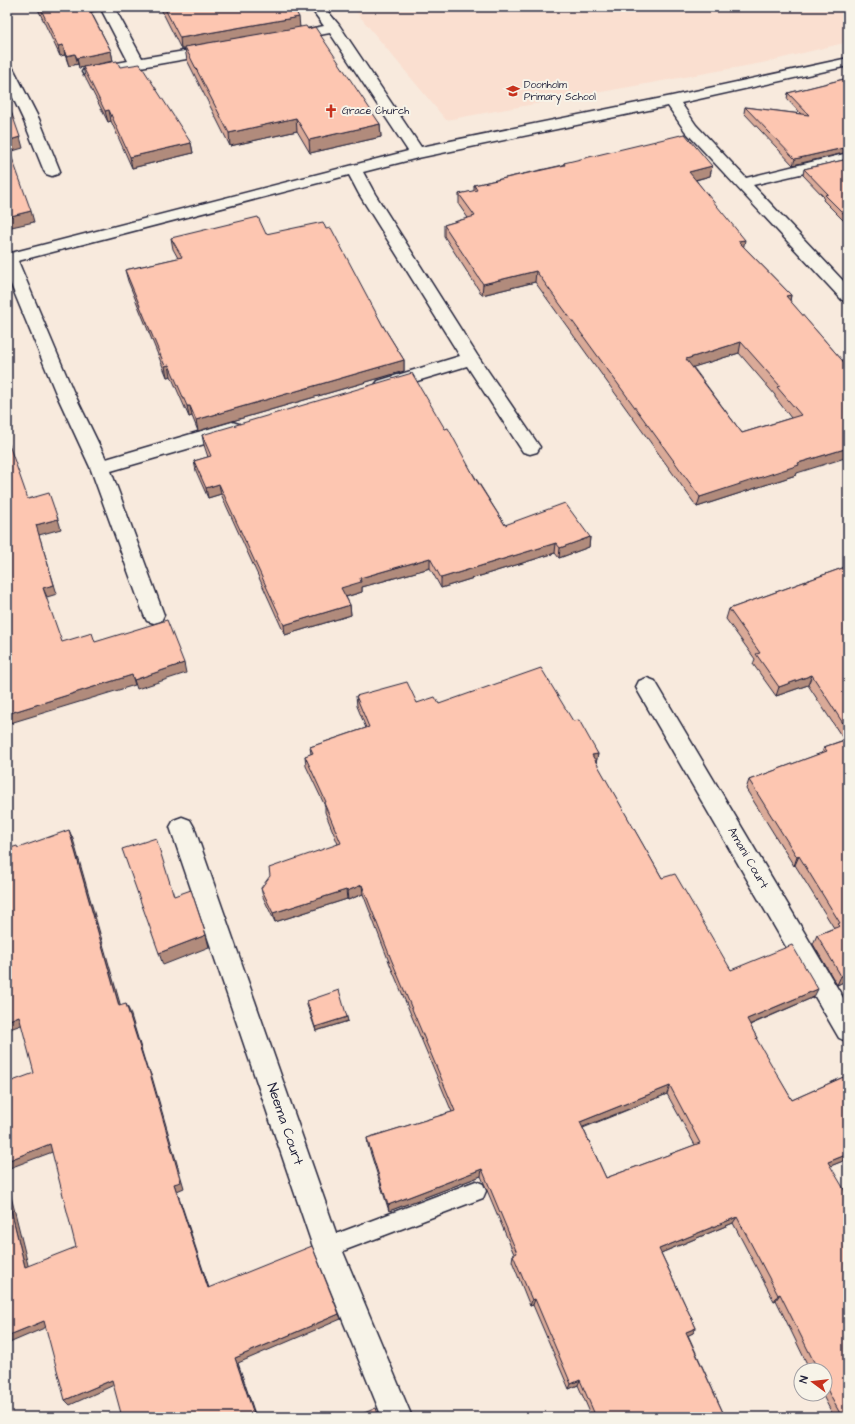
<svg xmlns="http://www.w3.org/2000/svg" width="855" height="1424" viewBox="0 0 855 1424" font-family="'Architects Daughter',sans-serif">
  <rect width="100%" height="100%" fill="#f8eadd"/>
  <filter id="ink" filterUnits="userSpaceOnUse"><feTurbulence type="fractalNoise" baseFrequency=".025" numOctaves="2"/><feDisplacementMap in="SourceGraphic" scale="8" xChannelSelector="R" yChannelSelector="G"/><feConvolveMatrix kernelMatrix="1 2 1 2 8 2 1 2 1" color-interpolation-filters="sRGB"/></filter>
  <g filter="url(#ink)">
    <polygon fill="#fadfd0" points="352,7 848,7 848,42 762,63 446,120"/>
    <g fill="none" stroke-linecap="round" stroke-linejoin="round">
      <g stroke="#22223b" stroke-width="3">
        <polygon id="lane" points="476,1181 483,1184 486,1191 483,1198 327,1257 320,1254 317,1247 320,1240"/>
      </g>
      <g stroke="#22223b" stroke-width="3">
        <g id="street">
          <polygon points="100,7 114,7 142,58 215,46 220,47 222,50 220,53 215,54 89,76 84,75 82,72 84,69 128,61"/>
          <polygon points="310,7 324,7 339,25 421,147 672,96 848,58 848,66 681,103 696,125 746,178 848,153 848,163 753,185 848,286 848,302 842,300 685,131 668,106 418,158 363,172 375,194 477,355 540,447 537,452 530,454 523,452 467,366 384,391 378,389 375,385 378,381 460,356 359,194 349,175 18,261 73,391 106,459 232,422 239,424 241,429 239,434 111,471 164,615 161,621 154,623 147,621 144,615 90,467 55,391 7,275 7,254 408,151 330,33 288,41 283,40 281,37 283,34 324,26"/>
          <polygon points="7,66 12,67 14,70 39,119 60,171 58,174 52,176 46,174 44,171 23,119 7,85"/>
          <polygon points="647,678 655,681 848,1006 848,1042 839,1038 639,693 636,687 639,681"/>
          <polygon points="182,817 190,820 194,827 341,1247 412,1417 382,1417 313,1247 170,827 174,820"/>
        </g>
      </g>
      <use href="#lane" fill="#f7f3e8" fill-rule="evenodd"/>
      <use href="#street" fill="#f7f3e8" fill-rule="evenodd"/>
    </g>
    <g fill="#daaa98" stroke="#22223b" fill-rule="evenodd">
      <polygon points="37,7 99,7 100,10 91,12 111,51 113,61 99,64 120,67 191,143 193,153 132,168 111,121 108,122 85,77 83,67 79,68 78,64 69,66 65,55 60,56"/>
      <polygon points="160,7 293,7 300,27 308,29 380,124 381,137 310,153 297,131 230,146 187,60 185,49 181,49"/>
      <polygon points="848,78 848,152 793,165 744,113 745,107 801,114 787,99 788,93"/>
      <polygon points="848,159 848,225 823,200 824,197 803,175 804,169"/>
      <path d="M564 163 712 166 710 176 696 180 743 246 791 295 790 301 848 367 796 475 697 507 535 282 482 295 444 236V225L468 218 459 205V194L474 191V185L563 165ZM739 353 775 395V397L791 418 742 433 693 367Z"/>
      <polygon points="326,229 383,326 404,360 404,371 198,431 192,416 189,417 171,376 167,377 128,281 125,270 178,258 173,249 171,238 266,234"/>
      <polygon points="445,429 505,525 590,537 589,547 559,558 555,553 441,588 430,568 362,587 362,592 346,597 350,605 351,615 285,635 221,494 208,498 196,471 194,461 208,457 204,445 202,435"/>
      <polygon points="848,566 848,980 837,985 813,944 817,935 834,928 795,865 794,866 746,789 749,780 822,753 824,747 844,740 808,685 776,696 753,664 755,659 726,619 729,609"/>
      <path d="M356 696 417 703 439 704 573 721 598 754 596 763 662 878 731 970 814 997 750 1025 757 1038 756 1040 792 1100 848 1075V1159L830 1166 848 1417H834L822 1394H825V1370H810L776 1300 774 1301 733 1223 661 1253 696 1328 693 1333 688 1335 725 1417H592L578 1385 569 1389 533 1305 530 1306 512 1261 513 1255 514 1254 481 1176 389 1211 368 1145 367 1138 452 1112 391 967 363 894 348 900 347 899 275 922 263 897 261 888 338 844 325 812V806L306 766 305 756 311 754 310 747 366 728 357 706ZM667 1094 695 1145 606 1178 583 1128Z"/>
      <polygon points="307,1001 348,1021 316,1031 307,1005"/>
    </g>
    <g fill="#b18b7c" stroke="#22223b">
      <polygon points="87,7 99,7 100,10 88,13"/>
      <polygon points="299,17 300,28 185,47 185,49 181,49 180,38"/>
      <polygon points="63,45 65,55 60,56 58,46"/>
      <polygon points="111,51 113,61 79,68 77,58"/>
      <polygon points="75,54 78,64 69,66 66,56"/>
      <polygon points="109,110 111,121 108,122 105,111"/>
      <polygon points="296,118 297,131 230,146 229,133"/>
      <polygon points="380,124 381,137 310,153 309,140"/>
      <polygon points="20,137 23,148 9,152 7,145 7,141"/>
      <polygon points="191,143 193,153 132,168 130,157"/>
      <polygon points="848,147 848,152 793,165 795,159"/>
      <polygon points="712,166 710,176 687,182 689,172"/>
      <polygon points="31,211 34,222 7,228 7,217"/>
      <polygon points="745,240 743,250 738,241"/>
      <polygon points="536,271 535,282 482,295 483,284"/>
      <polygon points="791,295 789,306 786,296"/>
      <polygon points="741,342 739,353 684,370 686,359"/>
      <polygon points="404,360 404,371 198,431 196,420"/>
      <polygon points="169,365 171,376 167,377 165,366"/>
      <polygon points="187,406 190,406 192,416 189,417"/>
      <polygon points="848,448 848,457 797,473 796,475 697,507 700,497 798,463"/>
      <polygon points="219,484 221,494 208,498 206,488"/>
      <polygon points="58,519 61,529 39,535 57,594 47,597 43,588 36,525"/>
      <polygon points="590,537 589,547 559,558 560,548"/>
      <polygon points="556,543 555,553 441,588 441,578"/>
      <polygon points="430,558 430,568 362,587 362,592 342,598 341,588 360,578"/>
      <polygon points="350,605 351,615 285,635 284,625"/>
      <polygon points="184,663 186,673 137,689 134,680"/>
      <polygon points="132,675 135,685 7,724 7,714"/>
      <polygon points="812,675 808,685 776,696 779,687"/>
      <polygon points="598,754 596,763 592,755"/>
      <polygon points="69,830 73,839 123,1014 119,1006"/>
      <polygon points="799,856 795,865 794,866 797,857"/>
      <polygon points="362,885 363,894 348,900 347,891"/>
      <polygon points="346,890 347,899 275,922 273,913"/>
      <polygon points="206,935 209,947 163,965 159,953"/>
      <polygon points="848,974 848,980 837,985 841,976"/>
      <polygon points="818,989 814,997 744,1027 747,1019"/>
      <polygon points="126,1004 130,1012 150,1078 147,1070"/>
      <polygon points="19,1016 24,1024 7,1030 7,1021"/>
      <polygon points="347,1017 348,1021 316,1031 315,1027"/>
      <polygon points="149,1070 152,1077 184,1188 177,1191 211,1294 208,1288 174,1184"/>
      <polygon points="670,1086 667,1094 578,1129 580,1122"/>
      <polygon points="50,1144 55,1151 7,1169 7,1161"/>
      <polygon points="848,1154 848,1159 823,1169 828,1162"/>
      <polygon points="482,1169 481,1176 389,1211 388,1205"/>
      <polygon points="7,1180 30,1273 25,1267 7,1194"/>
      <polygon points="737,1217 733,1223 656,1255 659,1249"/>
      <polygon points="780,1294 776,1300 774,1301 778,1295"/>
      <polygon points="535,1299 533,1305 530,1306 532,1300"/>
      <polygon points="339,1314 341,1319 238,1363 256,1417 255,1417 235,1358"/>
      <polygon points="44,1321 49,1326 7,1344 7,1336"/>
      <polygon points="696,1328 693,1333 683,1338 686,1332"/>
      <polygon points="112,1380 116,1384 70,1405 65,1400"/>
      <polygon points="580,1380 578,1385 569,1389 571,1384"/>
    </g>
    <g fill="#fdc6b1" stroke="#22223b" fill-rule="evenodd">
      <polygon points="40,7 88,7 111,51 77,58 75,54 66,56 63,45 58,46"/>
      <polygon points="164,7 293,7 299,17 180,38"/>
      <polygon points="306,26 308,29 315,27 380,124 309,140 296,118 229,133 185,47"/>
      <polygon points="117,61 120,67 140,64 191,143 130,157 109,110 105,111 83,67"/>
      <polygon points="848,78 848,123 845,124 848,127 848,147 795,159 745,107 809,115 788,93"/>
      <polygon points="7,100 20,137 7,141"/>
      <path d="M685 134 712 166 689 172 745 240 738 241 791 295 786 296 848 367V448L798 463 799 465 700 497 536 271 483 284 444 225 475 216 459 194 477 190 474 185 565 165 564 163ZM741 342 780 386 777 387 801 415 742 433 686 359Z"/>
      <polygon points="7,144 31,211 7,217"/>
      <polygon points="848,159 848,218 825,195 828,194 804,169"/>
      <polygon points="258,217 266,234 323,222 326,229 331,228 383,326 404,360 196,420 190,406 187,406 169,365 165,366 125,270 182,257 171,238"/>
      <polygon points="412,373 445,429 448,428 475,478 505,525 565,503 590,537 560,548 556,543 441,578 430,558 360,578 361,582 341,588 350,605 284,625 219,484 206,488 194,461 211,456 202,435"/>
      <polygon points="7,439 28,499 49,493 58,519 36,525 54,585 43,588 62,642 92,633 95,642 167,620 184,663 134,680 132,675 7,714"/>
      <polygon points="848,566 848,731 812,675 779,687 756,654 760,653 729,609"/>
      <path d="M541 668 573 721 579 720 598 754 592 755 662 878 675 874 731 970 792 945 818 989 747 1019 757 1038H756L792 1100 848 1075V1154L828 1162 848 1196V1417H842L832 1399 825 1385V1370H818L780 1294 778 1295 737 1217 659 1249 696 1328 686 1332 725 1417H596L580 1380 571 1384 535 1299 532 1300 513 1255 517 1253 482 1169 388 1205 367 1138 455 1111 391 959 362 885 347 891 346 890 273 913 261 888 270 876 269 868 341 843 324 803 326 802 305 756 313 753 310 747 369 727 356 696 407 682 417 703 435 697 439 704ZM670 1086 700 1143 606 1178 580 1122Z"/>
      <polygon points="848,739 848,974 841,976 817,935 840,926 838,924 840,923 799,856 797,857 749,780 827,751 824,747"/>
      <polygon points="69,830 119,1006 126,1004 147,1070 149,1070 181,1182 174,1184 208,1288 312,1246 339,1314 235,1358 255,1417 122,1417 112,1380 65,1400 44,1321 7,1336 7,1194 25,1267 76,1247 50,1144 7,1161 7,1083 34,1073 19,1016 7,1021 7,849 17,846 18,848"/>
      <polygon points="156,838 174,896 191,890 206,935 159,953 122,849"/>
      <polygon points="339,990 347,1017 315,1027 307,1001"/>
      <polygon points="376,1408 379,1417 355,1417"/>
    </g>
  </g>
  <defs>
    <g id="school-bare" transform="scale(1.08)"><path d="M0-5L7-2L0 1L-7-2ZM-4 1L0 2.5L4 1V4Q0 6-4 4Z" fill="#c8321e" stroke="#f7f3e8" stroke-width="2.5" paint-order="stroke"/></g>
    <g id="church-bare" transform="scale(1.08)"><path d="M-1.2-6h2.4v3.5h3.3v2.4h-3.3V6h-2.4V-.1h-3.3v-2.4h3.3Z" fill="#c8321e" stroke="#f7f3e8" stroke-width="2.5" paint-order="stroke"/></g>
  </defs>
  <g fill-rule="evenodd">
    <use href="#school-bare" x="513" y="91"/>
    <use href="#church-bare" x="331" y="111"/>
  </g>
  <g text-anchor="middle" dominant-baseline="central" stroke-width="4" stroke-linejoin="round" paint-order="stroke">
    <g font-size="10" fill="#22223b" stroke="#f7f3e8" text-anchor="start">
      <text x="524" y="85">Doonholm<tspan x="524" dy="12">Primary School</tspan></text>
      <text x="342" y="111">Grace Church</text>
    </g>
    <g font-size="12" fill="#22223b" stroke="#f7f3e8">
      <text transform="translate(748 858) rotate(60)">Amani Court</text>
    </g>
    <g font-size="14" fill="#22223b" stroke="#f7f3e8">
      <text transform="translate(285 1124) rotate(71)">Neema Court</text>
    </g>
  </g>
  <rect width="855" height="1424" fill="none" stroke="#f7f3e8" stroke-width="24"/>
  <rect x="12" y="12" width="831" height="1400" fill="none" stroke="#22223b" stroke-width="1.5" filter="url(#ink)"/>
  <g transform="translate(813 1382) rotate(285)"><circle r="19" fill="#f7f3e8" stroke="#a29fa3"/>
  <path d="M0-3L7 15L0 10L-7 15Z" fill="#c8321e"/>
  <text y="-6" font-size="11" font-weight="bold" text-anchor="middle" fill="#22223b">N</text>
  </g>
</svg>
